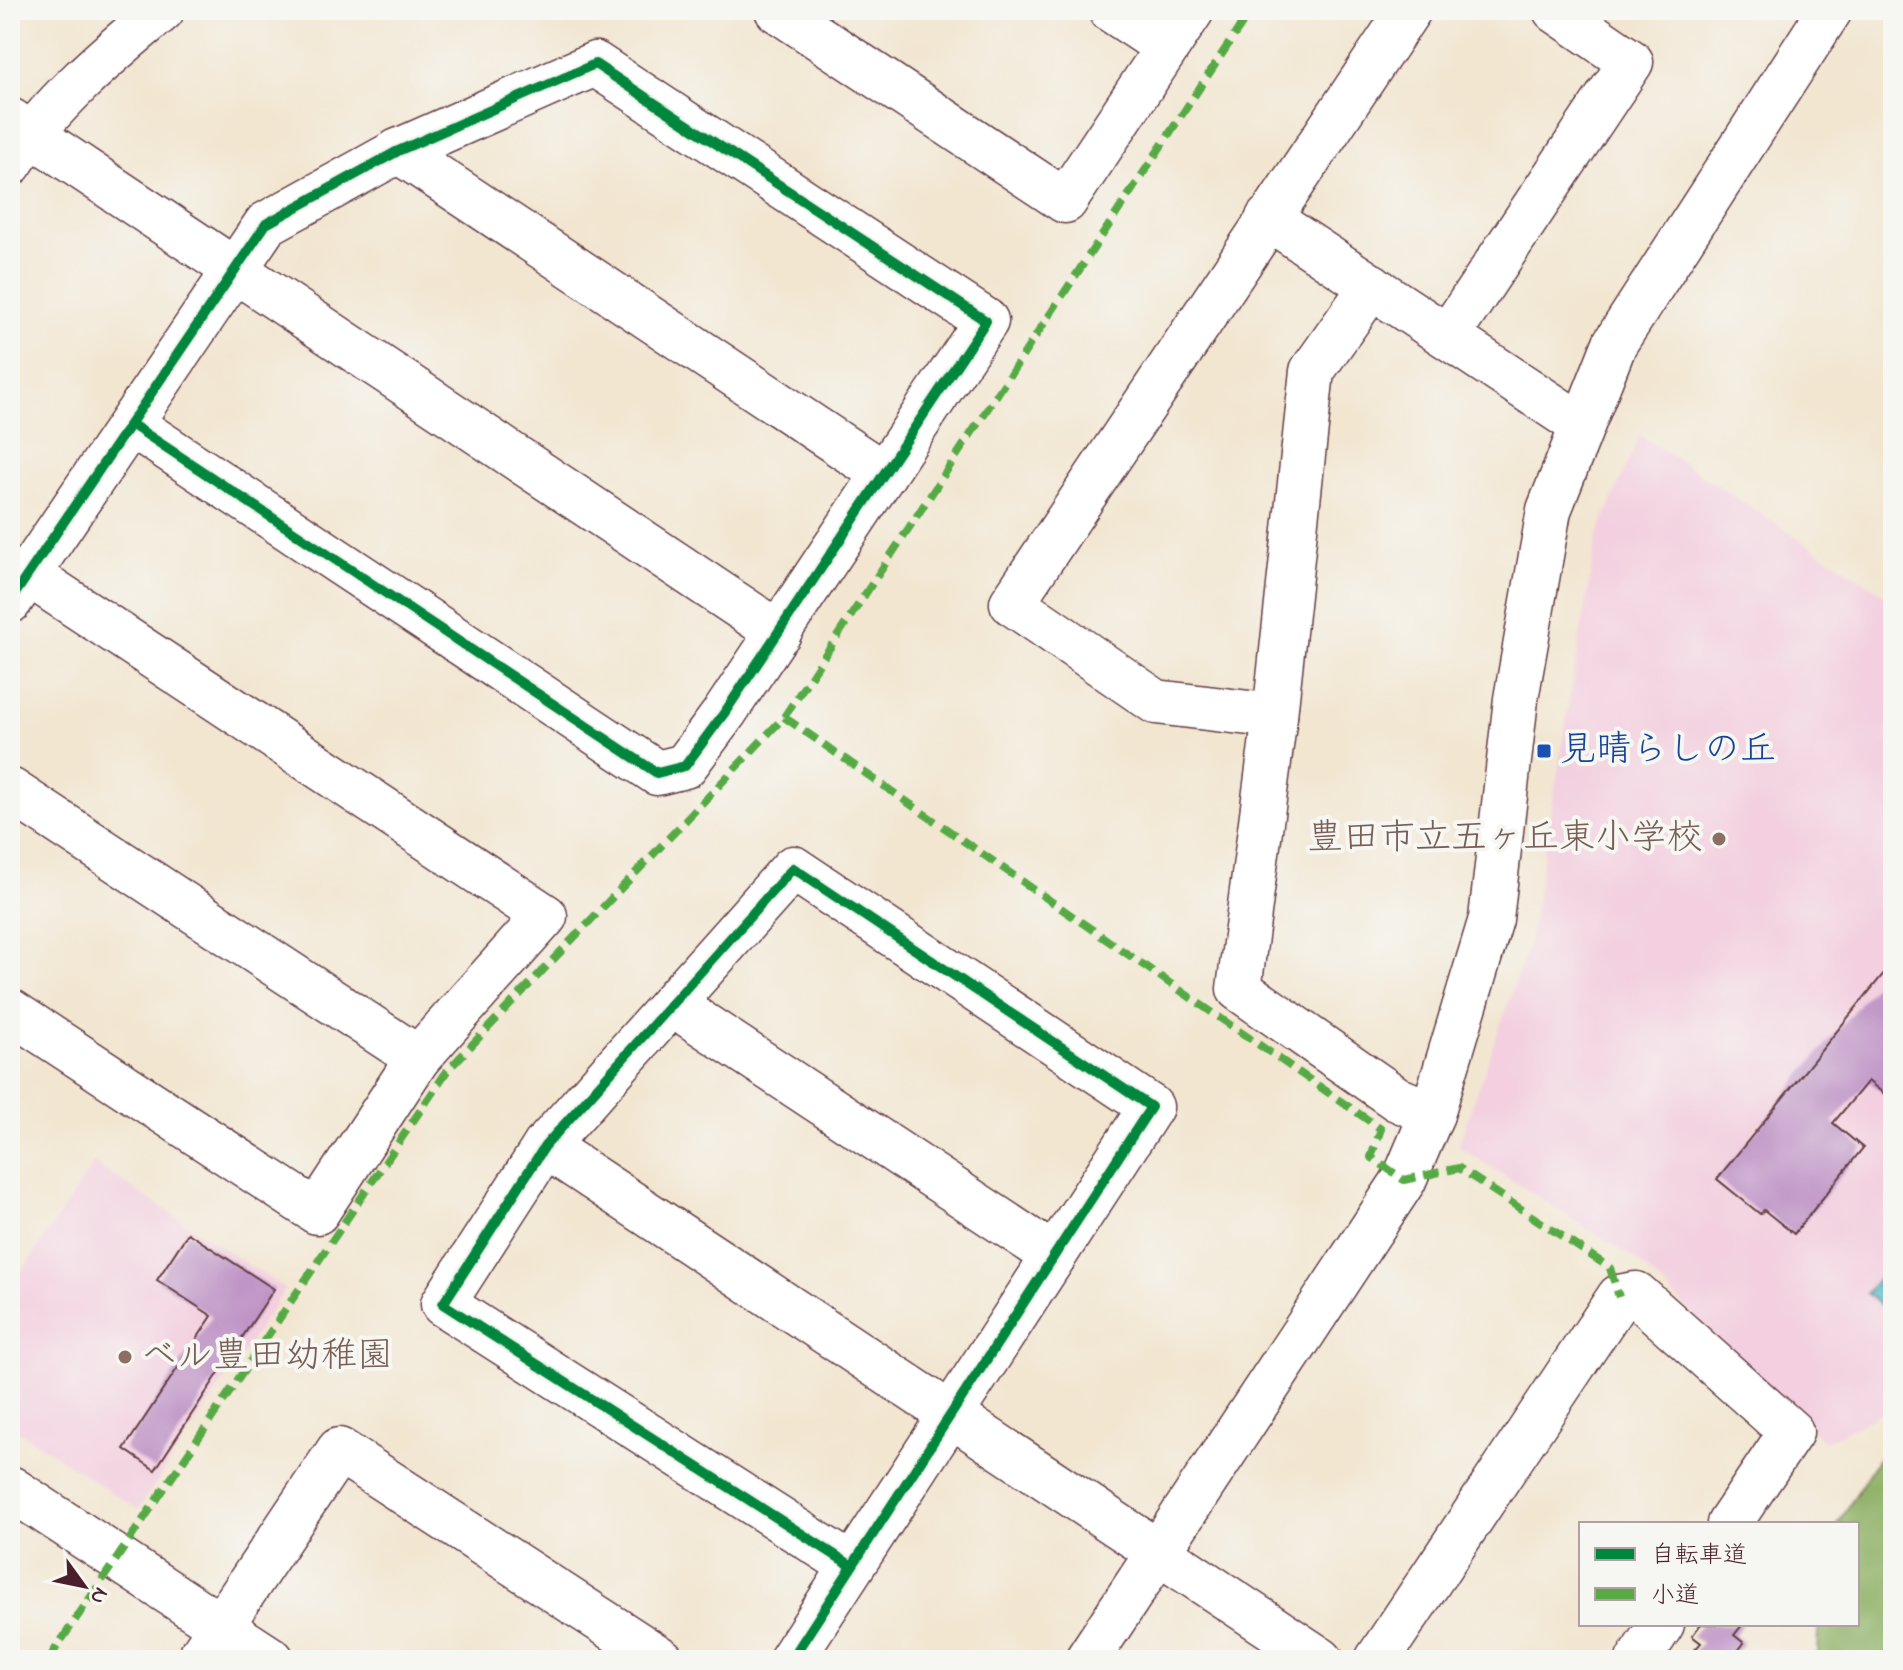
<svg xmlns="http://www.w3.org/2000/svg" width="1903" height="1670" viewBox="0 0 1903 1670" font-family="'Indie Flower','Klee One',sans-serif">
  <rect width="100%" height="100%" fill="#f6f6f2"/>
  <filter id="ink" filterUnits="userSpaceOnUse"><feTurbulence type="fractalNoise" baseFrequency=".0125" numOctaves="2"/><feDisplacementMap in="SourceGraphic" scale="16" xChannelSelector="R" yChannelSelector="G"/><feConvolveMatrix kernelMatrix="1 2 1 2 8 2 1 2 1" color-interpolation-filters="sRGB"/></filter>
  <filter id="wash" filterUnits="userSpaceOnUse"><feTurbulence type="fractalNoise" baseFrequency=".006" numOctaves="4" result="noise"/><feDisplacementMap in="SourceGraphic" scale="32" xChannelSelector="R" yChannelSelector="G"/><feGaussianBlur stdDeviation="1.8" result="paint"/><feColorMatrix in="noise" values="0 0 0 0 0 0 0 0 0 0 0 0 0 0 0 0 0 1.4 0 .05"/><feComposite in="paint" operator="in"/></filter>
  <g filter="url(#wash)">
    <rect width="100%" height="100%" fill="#f2e6d1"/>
    <g fill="#f3cfdf">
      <polygon points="1640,435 1893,600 1893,1407 1824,1442 1637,1260 1458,1146 1529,943 1597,536"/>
      <polygon points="94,1163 285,1289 138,1510 10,1425 10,1290"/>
    </g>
    <polygon fill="#8fb166" stroke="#6c6848" stroke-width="2" points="1893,1451 1893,1660 1818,1660 1819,1624 1857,1624 1857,1524 1838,1524 1877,1460"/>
    <polygon fill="#4ab8c5" stroke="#4a6c78" stroke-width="2" points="1893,1260 1893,1315 1866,1293"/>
    <g id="blocks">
      <g fill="#bf94c6">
        <polygon points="1893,962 1893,1101 1868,1081 1833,1123 1863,1148 1794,1234 1764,1210 1760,1214 1717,1179"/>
        <polygon points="188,1233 274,1289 155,1470 124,1449 212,1316 157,1280"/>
        <polygon points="1701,1624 1743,1624 1734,1635 1744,1643 1731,1660 1702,1660 1692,1653 1701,1643 1692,1636"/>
      </g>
    </g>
  </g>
  <g filter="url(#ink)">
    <use href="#blocks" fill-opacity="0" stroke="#633d44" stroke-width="2"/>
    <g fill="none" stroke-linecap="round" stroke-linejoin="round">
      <g stroke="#633d44" stroke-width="47">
        <g id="minor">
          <polyline points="777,10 1065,201 1192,10"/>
          <polyline points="1111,10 1167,47"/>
          <polyline points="10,120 779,633"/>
          <polyline points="398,151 884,474"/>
          <path d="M10 164C49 105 107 55 162 10"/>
          <polyline points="1268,218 1581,425"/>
          <polyline points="1372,286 1312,371 1275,716 1239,989 1397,1099 1432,1114"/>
          <polyline points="1448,336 1631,62 1555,10"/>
          <polyline points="10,601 266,224 398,151 595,64 986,321 725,712 685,766 657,773 131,424"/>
          <polyline points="1275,716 1156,702 1012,603 1409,10"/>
          <polyline points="10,790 418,1058 545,916 28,574"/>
          <polyline points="672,1004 1054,1256"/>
          <polyline points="10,1011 317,1212 418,1058"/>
          <polyline points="545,1146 1321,1660"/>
          <polyline points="10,1488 272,1660"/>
          <polyline points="198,1660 339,1450 662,1660"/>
          <path d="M791 1660C911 1476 1031 1291 1151 1107L793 868 545 1146 443 1304 852 1566"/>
          <polyline points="1087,1660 1404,1180 1432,1114 1491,919 1516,699 1549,510 1615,343 1830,10"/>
          <polyline points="1377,1660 1619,1297 1636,1294 1791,1432 1729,1524"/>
          <polyline points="1638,1660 1662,1624"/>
        </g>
      </g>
      <use href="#minor" stroke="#fff" stroke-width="44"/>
      <g stroke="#57aa44" stroke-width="8" stroke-dasharray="16 8" stroke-linecap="butt">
        <polyline points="784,717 1381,1129 1371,1157 1404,1180 1459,1168 1610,1268 1619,1297"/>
        <polyline points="48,1660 447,1071 784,717 1251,10"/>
      </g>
      <g stroke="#f6f6f2" stroke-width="15">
        <g id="cycleway">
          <polyline points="10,601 266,224 398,151 595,64 986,321 725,712 685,766 657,773 131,424"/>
          <path d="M791 1660C911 1476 1031 1291 1151 1107L793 868 545 1146 443 1304 852 1566"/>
        </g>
      </g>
      <use href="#cycleway" stroke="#00873e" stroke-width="10"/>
    </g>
  </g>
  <rect fill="#1a4fb4" stroke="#f6f6f2" stroke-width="3" x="1536" y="743" width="16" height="16" rx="4"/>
  <g fill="#8d6e63" stroke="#f6f6f2" stroke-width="3">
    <circle cx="1719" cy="839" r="8"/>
    <circle cx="125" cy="1357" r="8"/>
  </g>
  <g text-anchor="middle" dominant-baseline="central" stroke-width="8" stroke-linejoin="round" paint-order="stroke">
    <g font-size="36" fill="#164399" stroke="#f6f6f2" text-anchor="start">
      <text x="1560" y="751">見晴らしの丘</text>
    </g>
    <g font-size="36" fill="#785e54" stroke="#f6f6f2" text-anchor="end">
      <text x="1703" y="839">豊田市立五ヶ丘東小学校</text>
      <text x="141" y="1357" text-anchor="start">ベル豊田幼稚園</text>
    </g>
  </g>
  <rect width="1903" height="1670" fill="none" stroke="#f6f6f2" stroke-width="40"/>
  <rect x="1579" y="1522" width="280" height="104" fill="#f6f6f2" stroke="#b1a0a2" stroke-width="2"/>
  <rect x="1595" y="1548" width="40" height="12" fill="#00873e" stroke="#b1a0a2" stroke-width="2"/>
  <text x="1651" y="1562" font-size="24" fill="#4a1f2b">自転車道</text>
  <rect x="1595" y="1588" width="40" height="12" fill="#57aa44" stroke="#b1a0a2" stroke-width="2"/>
  <text x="1651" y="1602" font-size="24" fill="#4a1f2b">小道</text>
  <g transform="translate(84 1586) rotate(123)" stroke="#f6f6f2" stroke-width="6" paint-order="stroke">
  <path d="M0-6L14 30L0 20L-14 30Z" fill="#4a1f2b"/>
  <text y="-12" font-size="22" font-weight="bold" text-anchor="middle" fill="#4a1f2b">N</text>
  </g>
</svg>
